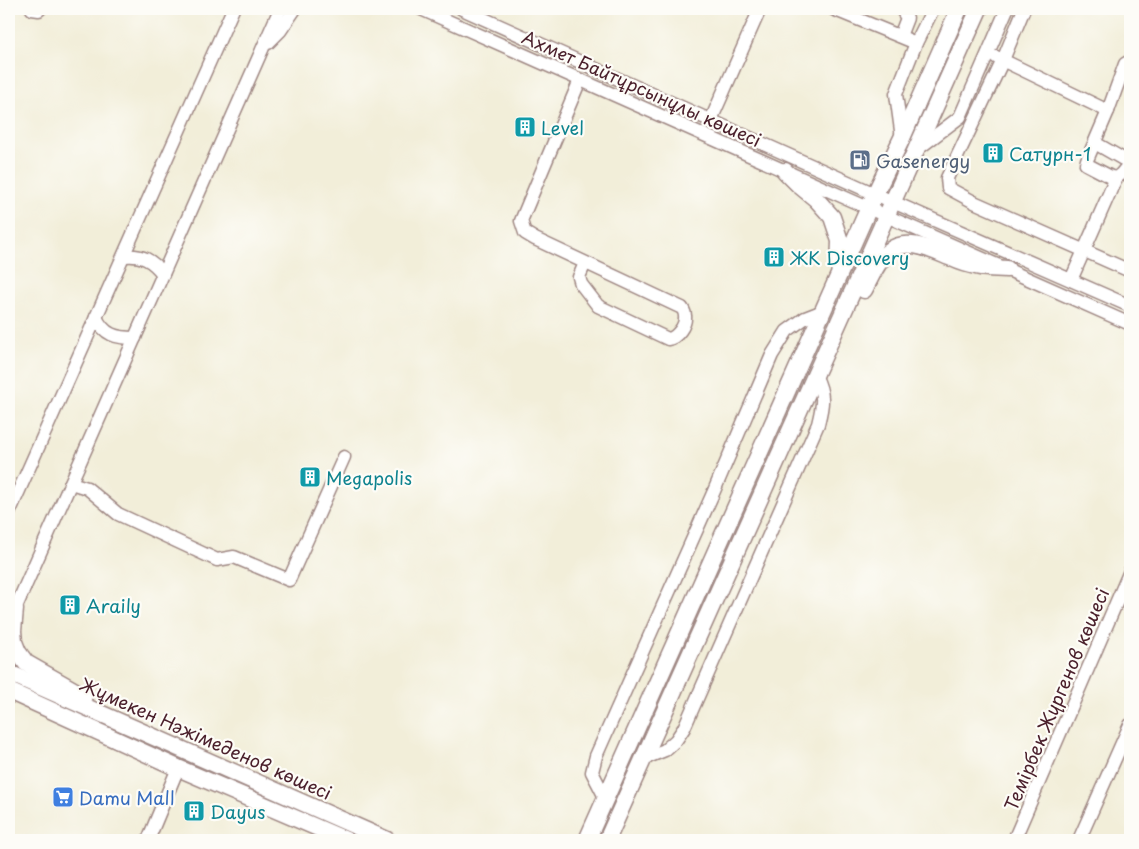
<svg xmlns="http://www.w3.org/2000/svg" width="1139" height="849" viewBox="0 0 1139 849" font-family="'Playpen Sans',sans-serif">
  <rect width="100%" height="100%" fill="#fdfcf7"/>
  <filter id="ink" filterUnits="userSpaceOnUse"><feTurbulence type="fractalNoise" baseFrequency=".02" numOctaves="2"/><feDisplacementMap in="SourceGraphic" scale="10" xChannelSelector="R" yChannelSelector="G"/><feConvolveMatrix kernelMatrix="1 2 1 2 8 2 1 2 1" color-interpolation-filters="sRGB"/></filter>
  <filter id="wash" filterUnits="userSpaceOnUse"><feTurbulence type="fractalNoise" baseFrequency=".0096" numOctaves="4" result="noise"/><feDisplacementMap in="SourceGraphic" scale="20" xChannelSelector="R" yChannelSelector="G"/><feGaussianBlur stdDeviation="1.12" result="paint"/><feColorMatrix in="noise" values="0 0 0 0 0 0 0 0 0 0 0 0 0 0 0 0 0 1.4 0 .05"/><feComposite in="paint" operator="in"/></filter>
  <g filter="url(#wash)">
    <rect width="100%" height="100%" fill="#f2eed9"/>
  </g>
  <g filter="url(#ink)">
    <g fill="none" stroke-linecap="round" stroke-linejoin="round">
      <g stroke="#9e8682" stroke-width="15">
        <g id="minor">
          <polyline points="32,9 39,10 40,9"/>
          <polyline points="421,9 848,199 1130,324"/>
          <polyline points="462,9 893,202 1130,306"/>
          <polyline points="833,9 916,43"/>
          <polyline points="900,9 902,10 907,18 900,36"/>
          <polyline points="1024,9 1003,60 947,178 948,188 974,202 1130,271"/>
          <polyline points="268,43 280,31 295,9"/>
          <polyline points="996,57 1108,111"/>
          <path d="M580 80 521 221 525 233 535 239 682 308C684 311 685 313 685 316 686 325 677 338 668 339L598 306 581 284 579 277 585 263"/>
          <polyline points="711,120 760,9"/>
          <polyline points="902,138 896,94 916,43 933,9"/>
          <polyline points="1095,143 1130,163"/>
          <polyline points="915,151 960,117 1007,9"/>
          <polyline points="1130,163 1121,174 1116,178 1111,177 1086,164 1087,160 1108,111 1125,64 1130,61"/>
          <path d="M124 256C142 254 152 260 163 274"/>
          <polyline points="1071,280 1116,178"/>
          <path d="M96 317C104 335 116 338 135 338"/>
          <polyline points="71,483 87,488 118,514 217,560 234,557 289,580 344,457"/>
          <polyline points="9,513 233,9"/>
          <polyline points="12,616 280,9"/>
          <path d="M643 759 665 750 676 740 684 728 818 424C823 404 825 395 815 375"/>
          <polyline points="606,799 592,772 596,756 714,491 772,355 787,331 805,318 823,311"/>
          <polyline points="148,840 178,768"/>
          <polyline points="1014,840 1130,571"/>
          <polyline points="1079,840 1130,725"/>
        </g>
      </g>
      <g stroke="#9e8682" stroke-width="19">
        <g id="major">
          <polyline points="785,171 799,185 816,199 832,217 840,241 839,268"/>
          <path d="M864 290C871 277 877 261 889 251 908 236 935 252 954 259 962 263 971 265 980 267 989 269 998 268 1007 269"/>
          <polyline points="15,609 13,631 14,642 18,652 26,663 84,696"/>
          <polyline points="9,673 387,840"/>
          <polyline points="9,691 178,768 346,840"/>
          <polyline points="587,840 875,194 902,138 959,9"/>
          <polyline points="607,840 979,9"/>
        </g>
      </g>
      <use href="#minor" stroke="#fff" stroke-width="12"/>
      <use href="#major" stroke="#fff" stroke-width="16"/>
    </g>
  </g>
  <defs>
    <g id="building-square" transform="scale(1.125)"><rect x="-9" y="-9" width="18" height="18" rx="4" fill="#0f9aa8" stroke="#fdfcf7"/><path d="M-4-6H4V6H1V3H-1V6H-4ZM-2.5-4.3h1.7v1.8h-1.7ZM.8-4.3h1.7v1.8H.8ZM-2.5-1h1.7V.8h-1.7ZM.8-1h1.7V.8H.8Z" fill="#fff"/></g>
    <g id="fuel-square" transform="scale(1.125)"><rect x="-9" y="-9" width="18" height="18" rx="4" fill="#5c6f8a" stroke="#fdfcf7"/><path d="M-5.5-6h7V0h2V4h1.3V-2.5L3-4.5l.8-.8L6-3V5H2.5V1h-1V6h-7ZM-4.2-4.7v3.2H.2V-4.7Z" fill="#fff"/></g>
    <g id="supermarket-square" transform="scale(1.125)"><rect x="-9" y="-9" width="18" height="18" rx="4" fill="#3f7fe0" stroke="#fdfcf7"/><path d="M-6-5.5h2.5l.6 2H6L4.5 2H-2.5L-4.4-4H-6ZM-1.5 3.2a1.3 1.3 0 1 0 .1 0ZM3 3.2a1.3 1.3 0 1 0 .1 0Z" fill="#fff"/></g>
  </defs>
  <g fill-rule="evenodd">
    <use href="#building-square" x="525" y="127"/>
    <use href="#building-square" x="993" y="153"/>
    <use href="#fuel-square" x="860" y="160"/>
    <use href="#building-square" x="774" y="257"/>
    <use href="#building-square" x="310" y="477"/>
    <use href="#building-square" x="70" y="605"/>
    <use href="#supermarket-square" x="63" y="797"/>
    <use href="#building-square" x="194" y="811"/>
  </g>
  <g text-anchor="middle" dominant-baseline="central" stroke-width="4.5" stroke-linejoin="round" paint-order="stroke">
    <g font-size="18" fill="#4a1f2b" stroke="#fdfcf7">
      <text transform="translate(642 88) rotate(24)">Ахмет Байтұрсынұлы көшесі</text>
      <text transform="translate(1056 699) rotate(-67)">Темірбек Жүргенов көшесі</text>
      <text transform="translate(206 738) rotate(24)">Жұмекен Нәжімеденов көшесі</text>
    </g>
    <g font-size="18" fill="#0d838f" stroke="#fdfcf7" text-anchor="start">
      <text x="541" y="127">Level</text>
      <text x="1009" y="153">Сатурн-1</text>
      <text x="790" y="257">ЖК Discovery</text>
      <text x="326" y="477">Megapolis</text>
      <text x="86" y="605">Araily</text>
      <text x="210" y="811">Dayus</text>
    </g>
    <g font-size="18" fill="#4e5e75" stroke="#fdfcf7" text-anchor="start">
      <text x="876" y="160">Gasenergy</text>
    </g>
    <g font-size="18" fill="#366cbe" stroke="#fdfcf7" text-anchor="start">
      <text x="79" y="797">Damu Mall</text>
    </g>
  </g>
  <rect width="1139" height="849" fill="none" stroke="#fdfcf7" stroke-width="30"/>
</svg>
